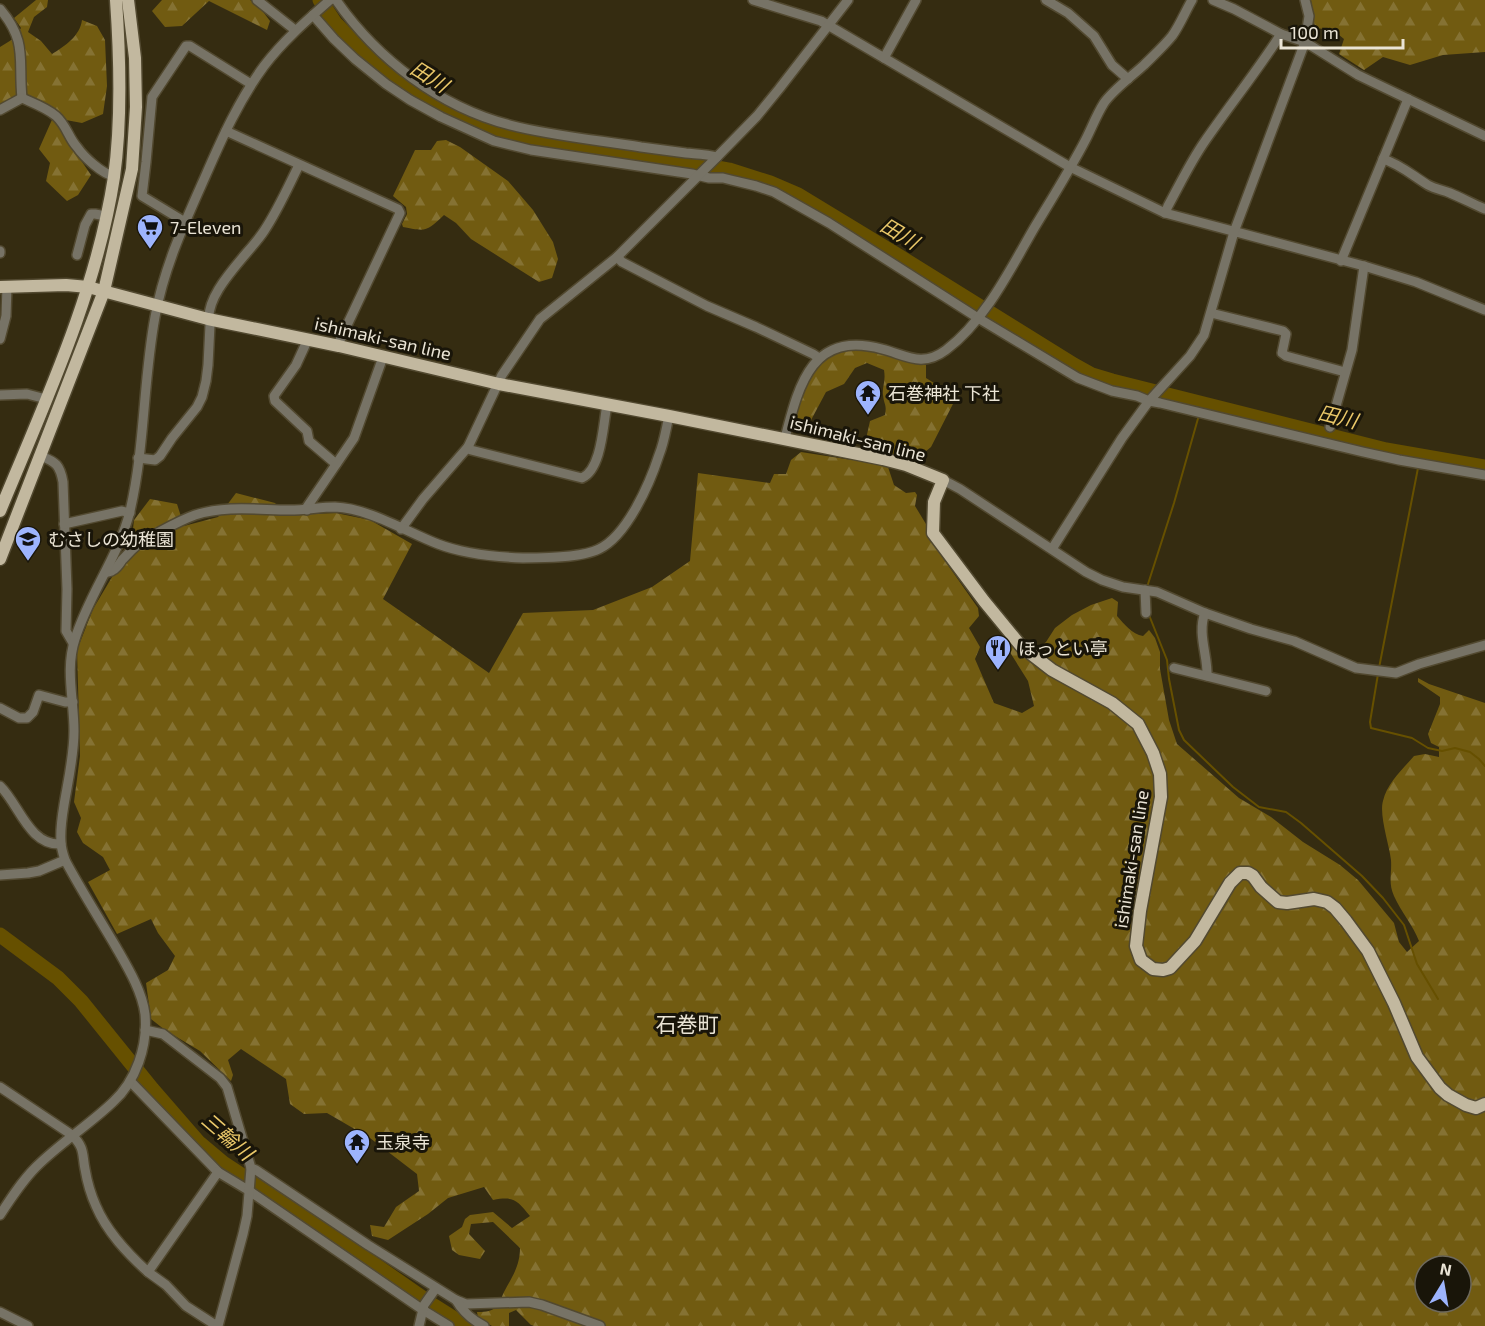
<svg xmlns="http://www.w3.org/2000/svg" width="1485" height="1326" viewBox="0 0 1485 1326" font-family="'Exo 2','Noto Sans JP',sans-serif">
  <defs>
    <pattern id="forest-firs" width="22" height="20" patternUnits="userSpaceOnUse" patternTransform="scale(1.5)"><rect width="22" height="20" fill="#715b11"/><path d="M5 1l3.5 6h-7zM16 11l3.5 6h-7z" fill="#857233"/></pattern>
  </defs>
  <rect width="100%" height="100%" fill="#352c11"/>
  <g fill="url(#forest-firs)" fill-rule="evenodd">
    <path d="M36 0H48L47 7 34 17 28 32 41 41 52 54C65 46 80 36 82 20L97 26 105 40 107 86 103 114 82 123 66 120 61 126 76 153 91 175 78 195 67 201 46 181 50 163 39 149 55 113 28 98 0 108V47L13 39 21 28 14 18Z"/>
    <polygon points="162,0 250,0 258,5 270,21 267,30 209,1 182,26 165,27 152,11"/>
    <polygon points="1311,0 1485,0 1485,52 1443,55 1410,65 1383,57 1364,70 1339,54 1344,39 1333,30 1315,28"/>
    <path d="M446 140 460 147 508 181 533 210 553 242 558 259 552 278 539 282 471 239 456 223 444 215C427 231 427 232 403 227L402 224 407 214 406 207 393 196 415 150H431L437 141Z"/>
    <path d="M871 350 926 365V378L950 393 955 400 931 447 919 457 897 452 887 464 894 485 906 493 915 492 917 495 915 506 929 529 938 551 978 608 979 616 969 628 980 647 975 659 994 703 1022 713 1034 706 1028 681 1006 646 1010 641 1028 657 1046 642 1055 628 1072 615 1091 605 1112 598 1118 602 1117 616C1124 624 1132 634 1143 636L1149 630 1155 638 1160 652V669L1169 720 1177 744 1239 798 1271 817 1303 842 1340 865 1358 880 1394 923 1399 942 1407 952 1419 941C1413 925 1401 912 1394 896 1388 883 1392 874 1391 860 1389 844 1379 815 1383 801 1387 783 1403 769 1414 756L1425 754 1439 757V747L1431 743 1428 734 1440 704V697L1418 682V678L1429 684 1485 703V1326H534L531 1325 516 1310 509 1313V1326H492L478 1318 477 1312C483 1312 490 1312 495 1308 500 1305 501 1298 504 1292 512 1277 520 1266 520 1248L493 1222 471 1224 469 1234 485 1251 480 1259 459 1255 452 1250 449 1236 462 1227 465 1219 470 1215 493 1212 512 1228 530 1216C517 1200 514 1196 493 1200L484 1187 448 1198 428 1214 388 1240 372 1236 370 1225 384 1227 396 1207 419 1191 417 1174 370 1138 327 1113 304 1114 290 1104 286 1079 241 1049 228 1060 233 1075 231 1081 200 1051 165 1030 151 1019 146 983 168 970 175 956 158 933 151 919 117 934 88 882 110 870 103 857 83 843 77 832 81 818 74 802 80 756 77 650 93 609 115 572 130 556 134 520 150 499 177 504 184 526 218 517 236 493 275 503 285 515 336 513 370 520 412 544 383 599 489 673 523 613 593 610 652 587 690 561 698 473 770 483 774 474H786L791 460 801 452 852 460 865 459 869 445 866 439 870 421 885 415C887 404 884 405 883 395 882 386 886 382 884 370L867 363 855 368 844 384 826 392 810 422 800 424 796 415C805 392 814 356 842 351 851 349 862 350 871 350ZM1425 1266H1461V1302H1425Z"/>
  </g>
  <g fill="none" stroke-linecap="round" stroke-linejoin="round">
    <g stroke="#665000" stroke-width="2">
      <polyline points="1200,410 1202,404"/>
      <polyline points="1148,588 1148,584 1174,503 1199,415"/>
      <polyline points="1149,615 1167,660 1169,679 1179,730 1184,740 1233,787 1259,807 1286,812 1301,823 1362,876 1383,898 1404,925 1417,964 1438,999"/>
      <polyline points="1379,668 1418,468"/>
      <polyline points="1378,674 1370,722 1371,728 1412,738 1428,748 1442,751 1455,748 1470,752 1479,759 1485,766"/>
    </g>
    <g stroke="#665000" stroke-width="15">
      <polyline points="320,0 335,23 379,68 404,87 444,110 489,131 527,142 645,158 697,164 729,170 770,183 798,195 900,257 1074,365 1092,375 1112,381 1386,450 1485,467"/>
      <polyline points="0,935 58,978 81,1001 152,1089 198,1142 223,1163 328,1232 431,1304 466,1326"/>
    </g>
    <g stroke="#524930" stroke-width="12">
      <g id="minor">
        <polyline points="257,0 295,30"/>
        <path d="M336 0C377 59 440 107 510 125 553 136 597 140 641 147 656 149 671 151 686 153 696 154 707 154 717 157"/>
        <polyline points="753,0 821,21 1070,167 1165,213 1364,266 1416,282 1485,310"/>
        <polyline points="1046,0 1068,13 1094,36 1112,65 1128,79"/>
        <polyline points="1213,0 1234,9 1281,34 1305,42 1358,75 1485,136"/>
        <path d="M0 9C28 42 18 60 22 98"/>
        <polyline points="313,15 334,39 355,59 386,84 410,100 441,117 494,141 531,150 692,174 709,178 723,178 731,180 756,186 774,192 829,223 978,318 1078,378 1112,391 1137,396 1149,401 1160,403 1363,452 1399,460 1485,475"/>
        <polyline points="884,58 916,0"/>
        <path d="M0 110 22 98C33 103 47 108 56 116 67 126 68 137 77 147 84 157 102 174 114 176"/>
        <polyline points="226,131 398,209 400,213 340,340 339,346"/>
        <path d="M1383 159C1400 164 1413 176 1428 185 1435 189 1443 190 1450 193 1462 198 1473 204 1485 209"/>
        <path d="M1165 213 1168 206C1180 184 1191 161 1205 141 1230 105 1257 71 1281 34"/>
        <polyline points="185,222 142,196 146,162 152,97 186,46 190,46 251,84"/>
        <polyline points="0,251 0,253"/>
        <polyline points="77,255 85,225 91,214 95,214 106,216"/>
        <polyline points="617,257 622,262 707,306 756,327 813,354 819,358"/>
        <polyline points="1341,261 1408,99"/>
        <polyline points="1211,313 1283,331 1286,334 1282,353 1286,356 1345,372"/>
        <polyline points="0,339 6,316 7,287"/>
        <polyline points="308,339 296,365 274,396 275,401 307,431 309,441 336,464"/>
        <polyline points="0,395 27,394 46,399"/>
        <polyline points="1330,427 1352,350 1364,266"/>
        <path d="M785 438C799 384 812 330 882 349 906 355 922 368 946 350 984 322 1010 270 1033 230 1051 200 1070 170 1086 139 1092 127 1097 114 1104 103 1113 90 1132 76 1144 65 1153 56 1164 46 1172 36 1180 25 1185 12 1192 0"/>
        <path d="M468 447 471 450 582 478C602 469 603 424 607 405"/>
        <path d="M41 456C56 462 60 465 63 482L67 589 66 631 73 643"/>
        <path d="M138 458 155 460 160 456 172 438 197 407 202 397 206 381 208 365 210 325C201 295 250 253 264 231 278 210 288 187 299 165"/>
        <polyline points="943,480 960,489 1086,572 1102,580 1123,587 1157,592 1205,613 1251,629 1294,641 1356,668 1396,673 1419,664 1485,645"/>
        <polyline points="307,510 307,507 354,438 383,357"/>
        <polyline points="64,524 122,511 130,513"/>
        <polyline points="401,529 423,499 468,447 502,375 540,319 617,257 715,159 757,116 779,89 848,0"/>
        <polyline points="1052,549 1122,438 1149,401 1190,356 1204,335 1234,232 1305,42 1309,16 1305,0"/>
        <path d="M105 573C107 572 111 572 113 570 117 568 120 563 122 560 130 552 136 544 146 539 162 531 178 521 195 515 226 505 259 510 290 510 305 510 321 507 335 507 368 508 407 532 438 544 464 554 495 557 523 558 543 558 581 558 599 549 627 536 650 483 659 455 664 443 666 429 669 416"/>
        <polyline points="1145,590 1146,613"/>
        <path d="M1205 613C1197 633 1208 656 1207 676"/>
        <polyline points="1174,668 1266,691"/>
        <polyline points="0,708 19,718 27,718 33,712 39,695 65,702 73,702"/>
        <path d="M0 786C19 804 29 846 61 844"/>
        <polyline points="0,875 28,873 39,871 65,860"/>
        <polyline points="145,1030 163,1034 220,1078 227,1087 251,1168 256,1170 368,1245 456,1300 466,1304 529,1302 542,1305 600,1326"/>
        <polyline points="130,1081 218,1172"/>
        <path d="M0 1087 72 1135C85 1148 82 1154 85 1169 87 1181 91 1195 96 1206 107 1232 127 1253 148 1272"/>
        <path d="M0 1215C11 1198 22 1181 36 1167 60 1143 89 1125 113 1102 136 1081 148 1046 145 1014 142 991 128 968 116 947 99 918 81 890 65 860 63 854 61 848 61 842 60 830 62 817 64 805 68 781 74 756 74 731 74 700 65 669 75 639 89 594 119 556 130 511 145 447 143 381 155 317 164 267 185 222 205 177 222 138 239 100 264 66 283 41 306 21 330 0"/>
        <path d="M456 1300C463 1312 472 1320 484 1326"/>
        <polyline points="0,1312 28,1326"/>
        <polyline points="217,1326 186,1306 166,1285 148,1272 218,1172 248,1190 423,1310 449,1326"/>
        <polyline points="218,1326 243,1234 247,1216 251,1168"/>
        <polyline points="419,1326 424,1305 436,1288"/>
      </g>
    </g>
    <g stroke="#524930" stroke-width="15">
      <g id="major">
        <polyline points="0,287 66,285 88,287 208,319 339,346 499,384 669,416 883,459 906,465 943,480 934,502 933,533 984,601 1021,646 1052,670 1112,703 1138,724 1153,753 1160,774 1161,797 1140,911 1136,946 1141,960 1153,969 1163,970 1170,968 1195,941 1230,883 1240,873 1248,873 1253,876 1261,887 1278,902 1287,903 1314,899 1327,902 1335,908 1346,921 1368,951 1394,1003 1417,1057 1440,1088 1448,1095 1466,1105 1476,1108 1485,1104"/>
        <path d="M0 511C45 402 96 294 114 177 122 120 120 57 116 0"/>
        <polyline points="0,559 104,291 132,169 136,107 135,58 128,0"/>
      </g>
    </g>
    <use href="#minor" stroke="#777366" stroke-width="9"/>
    <use href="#major" stroke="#c2b89f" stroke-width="12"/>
  </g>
  <defs>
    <g id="supermarket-pin" transform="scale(1.35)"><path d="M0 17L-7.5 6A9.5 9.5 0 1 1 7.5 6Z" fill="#9db4fd" stroke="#191509"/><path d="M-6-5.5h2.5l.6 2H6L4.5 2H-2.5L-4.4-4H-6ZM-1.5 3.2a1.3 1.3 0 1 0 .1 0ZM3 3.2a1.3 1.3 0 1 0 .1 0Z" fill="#111"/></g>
    <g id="temple-pin" transform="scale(1.35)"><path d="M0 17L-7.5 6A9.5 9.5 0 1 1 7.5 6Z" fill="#9db4fd" stroke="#191509"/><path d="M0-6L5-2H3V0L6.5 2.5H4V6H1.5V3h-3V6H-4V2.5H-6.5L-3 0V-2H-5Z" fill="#111"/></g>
    <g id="school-pin" transform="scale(1.35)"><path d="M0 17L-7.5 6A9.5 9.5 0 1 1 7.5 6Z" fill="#9db4fd" stroke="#191509"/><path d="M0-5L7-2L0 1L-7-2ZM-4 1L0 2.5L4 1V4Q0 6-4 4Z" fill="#111"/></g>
    <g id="restaurant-pin" transform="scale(1.35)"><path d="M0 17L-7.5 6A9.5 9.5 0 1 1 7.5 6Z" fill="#9db4fd" stroke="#191509"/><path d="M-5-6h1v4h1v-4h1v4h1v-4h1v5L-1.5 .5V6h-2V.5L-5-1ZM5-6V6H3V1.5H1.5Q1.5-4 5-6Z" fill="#111"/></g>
  </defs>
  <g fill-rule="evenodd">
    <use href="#supermarket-pin" x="150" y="227"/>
    <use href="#temple-pin" x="868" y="393"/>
    <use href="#school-pin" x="28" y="539"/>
    <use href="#restaurant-pin" x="998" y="648"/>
    <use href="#temple-pin" x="357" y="1142"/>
  </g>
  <g text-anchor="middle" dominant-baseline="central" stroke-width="6" stroke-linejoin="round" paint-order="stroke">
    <g font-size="18" fill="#eae4d5" stroke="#191509" text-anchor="start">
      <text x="170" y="227">7-Eleven</text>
      <text x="888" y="393">石巻神社 下社</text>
      <text x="48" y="539">むさしの幼稚園</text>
      <text x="1018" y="648">ほっとい亭</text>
      <text x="376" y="1142">玉泉寺</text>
    </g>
    <g font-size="18" fill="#eae4d5" stroke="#191509">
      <text transform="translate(383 338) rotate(13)">ishimaki-san line</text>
      <text transform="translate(858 438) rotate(14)">ishimaki-san line</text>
      <text transform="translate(1131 859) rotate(-81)">ishimaki-san line</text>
    </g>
    <g font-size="20" font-style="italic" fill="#eac869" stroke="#191509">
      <text transform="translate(430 76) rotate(32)">田川</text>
      <text transform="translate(900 233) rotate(31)">田川</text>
      <text transform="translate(1338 416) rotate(14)">田川</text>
      <text transform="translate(228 1136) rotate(41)">三輪川</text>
    </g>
    <g font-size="21" fill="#eae4d5" stroke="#191509">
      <text x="687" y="1023">石巻町</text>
    </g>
  </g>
  <g transform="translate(1443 1284) rotate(11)"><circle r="28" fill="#191509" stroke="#6d685b" stroke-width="1.5"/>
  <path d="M0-4.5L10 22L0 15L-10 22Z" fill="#9db4fd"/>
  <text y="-9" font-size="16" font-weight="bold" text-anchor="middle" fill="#eae4d5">N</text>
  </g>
  <path d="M1281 39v9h122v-9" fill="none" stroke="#eae4d5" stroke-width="3"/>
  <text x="1290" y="39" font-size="18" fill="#eae4d5" stroke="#191509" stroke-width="4.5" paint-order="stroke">100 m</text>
</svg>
